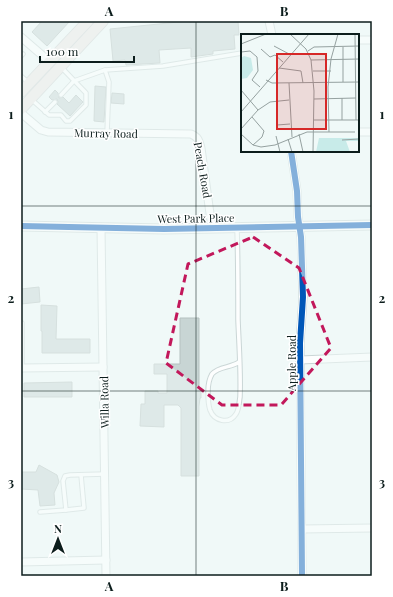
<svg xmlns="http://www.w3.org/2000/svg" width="393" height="597" viewBox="0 0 393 597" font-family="'Playfair Display',serif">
  <rect width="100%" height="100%" fill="#f0f9f8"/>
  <g fill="#c8d5d4" stroke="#b5c1c0">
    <polygon points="42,21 70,21 47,46 32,32"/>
    <polygon points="188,21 189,22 199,21 238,21 239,35 234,35 235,49 213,51 213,54 191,57 191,48 159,50 160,63 126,65 125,60 113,61 110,29"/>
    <polygon points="95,86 106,87 104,122 94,121"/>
    <polygon points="55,90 58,93 59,98 63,97 69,103 76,95 83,102 70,116 57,104 58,102 57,99 52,100 49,97"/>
    <polygon points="112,93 124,94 124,104 111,103"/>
    <polygon points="39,287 40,302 21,304 21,289"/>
    <polygon points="41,305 57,306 56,339 90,339 90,353 42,353 42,331 41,331"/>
    <polygon points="180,318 199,318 199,389 201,389 201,398 200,398 199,406 199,476 181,476 181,408 178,405 164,405 164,427 140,426 141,404 145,404 145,391 158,391 158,393 167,393 167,374 154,374 154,364 180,364"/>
    <polygon points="72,382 72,397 24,397 24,383"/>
    <polygon points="39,465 57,475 59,482 54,493 55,505 40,506 38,490 21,489 21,472 36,472"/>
  </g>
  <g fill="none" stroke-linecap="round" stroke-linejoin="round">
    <g stroke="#cad6d6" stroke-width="5.5">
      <g id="lane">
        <polyline points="21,56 23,54"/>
        <polyline points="105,70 109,82 107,133"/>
        <polyline points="21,76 28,82"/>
        <polyline points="61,95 74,81 105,70 163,66 242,53"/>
        <polyline points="31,99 49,115 61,115 66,121 70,121 86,105 86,93 61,67"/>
        <polyline points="45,112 55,102"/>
        <path d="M237 229C238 259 238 290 238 320 239 346 241 371 240 397 239 403 239 410 236 414 229 425 214 421 210 410 208 404 208 398 208 392 208 386 209 379 212 374 219 366 231 368 239 362"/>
        <polyline points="21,324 22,323 22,368"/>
        <polyline points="66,510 84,508 81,475"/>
        <polyline points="40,512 66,510 63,481 65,476 70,475 105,474"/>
      </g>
    </g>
    <g stroke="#cad6d6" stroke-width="9">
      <g id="street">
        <polyline points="269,21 272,35"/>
        <polyline points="21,37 50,62"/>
        <polyline points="358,40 372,40"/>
        <path d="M21 113 41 130 48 132 191 134C198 137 199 140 201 148L212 228"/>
        <polyline points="358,132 372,132"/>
        <polyline points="291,151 297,191 298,217 301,237 303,297 300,343 302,576"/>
        <polyline points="101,228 106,576"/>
        <polyline points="300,360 372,357"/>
        <polyline points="21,368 103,367"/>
        <polyline points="302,529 372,528"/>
        <polyline points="21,562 106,560"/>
      </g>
    </g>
    <g stroke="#cad6d6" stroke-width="11">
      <polyline id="secondary" points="21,226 164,229 372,225"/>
    </g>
    <g stroke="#ced4d4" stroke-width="12">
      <g id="primary">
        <polyline points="21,92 88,21"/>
        <polyline points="21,109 103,21"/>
      </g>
    </g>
    <use href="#lane" stroke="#fdfefe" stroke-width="3.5"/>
    <use href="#street" stroke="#fdfefe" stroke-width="7"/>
    <use href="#secondary" stroke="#fdfefe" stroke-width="9"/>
    <use href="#primary" stroke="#ece6e5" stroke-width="10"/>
    <g stroke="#fff" stroke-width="8">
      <g id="cycleway">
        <polyline points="291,151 297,191 298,217 301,237 303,297 300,343 302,576"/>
        <polyline points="21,226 164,229 372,225"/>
      </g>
    </g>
    <use href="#cycleway" stroke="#0057b8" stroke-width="6"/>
  </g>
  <path d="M0 0H393V597H0ZM253 237 299 268 331 348 281 405H222L166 363 188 264Z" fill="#f0f9f8" fill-opacity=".55" fill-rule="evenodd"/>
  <path fill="none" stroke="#c2185b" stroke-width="3" stroke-dasharray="8 5" stroke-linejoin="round" d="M253 237 299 268 331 348 281 405H222L166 363 188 264Z"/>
  <path fill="none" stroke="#0c1d1c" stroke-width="1" stroke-opacity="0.55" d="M196 21V576M21 206H372M21 391H372"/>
  <g text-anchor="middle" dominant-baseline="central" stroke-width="3" stroke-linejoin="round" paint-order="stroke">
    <g font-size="11" fill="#0c1d1c" stroke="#fff">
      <text transform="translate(106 133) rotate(1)">Murray Road</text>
      <text transform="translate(203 170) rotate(80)">Peach Road</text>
      <text transform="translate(196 218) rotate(-1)">West Park Place</text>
      <text transform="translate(291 363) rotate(-90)">Apple Road</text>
      <text transform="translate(104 402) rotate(-91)">Willa Road</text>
    </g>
  </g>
  <g transform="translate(241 34)">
    <rect width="118" height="118" fill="#f0f9f8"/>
    <path d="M3 22 10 24 12 36 6 44 0 45V24ZM78 104H118V107H105L109 118H75Z" fill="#c8ebe9"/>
    <path fill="none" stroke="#95a1a0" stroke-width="1" d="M49 0 65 15 70 26 73 57 72 118M114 0 115 86M0 10 25 0M33 12 50 21M102 13V48M20 15 29 23 34 21 42 28M67 17 73 13 118 12M0 18 9 17 16 23 17 37 11 46 19 53M70 26 118 25M38 34 60 37 62 49M72 37H90M25 46 31 49 118 48M48 49 51 103M0 56 17 76M101 64V86M73 65 115 64M0 78 68 0M11 83 23 97 21 103 12 111M73 86H118M36 91 49 90M0 95 17 76 29 68 48 66M88 98 87 53 90 25 97 0M0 100 12 111 20 113 34 111 66 98H114M58 100 62 118M35 102 39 118M47 105 51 118M101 106 118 105"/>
    <path fill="#d62828" fill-opacity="0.15" stroke="#d62828" stroke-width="2" d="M36 20H85V95H36Z"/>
    <rect width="118" height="118" fill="none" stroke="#0c1d1c" stroke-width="2"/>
  </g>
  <rect width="393" height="597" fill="none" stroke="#ffffff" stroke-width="44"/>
  <g transform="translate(58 539)" stroke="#ffffff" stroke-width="3" paint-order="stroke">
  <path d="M0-3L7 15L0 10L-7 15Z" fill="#0c1d1c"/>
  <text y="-6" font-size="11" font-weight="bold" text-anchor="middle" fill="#0c1d1c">N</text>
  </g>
  <path d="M40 56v6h94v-6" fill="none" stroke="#0c1d1c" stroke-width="2"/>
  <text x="46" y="56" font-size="12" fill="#0c1d1c" stroke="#ffffff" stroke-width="3" paint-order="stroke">100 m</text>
  <rect x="22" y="22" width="349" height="553" fill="none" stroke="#0c1d1c" stroke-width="1.5"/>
  <g font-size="13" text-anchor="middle" font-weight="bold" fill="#0c1d1c">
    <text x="109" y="16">A</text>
    <text x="284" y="16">B</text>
    <text x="11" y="119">1</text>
    <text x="382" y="119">1</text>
    <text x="11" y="303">2</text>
    <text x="382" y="303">2</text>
    <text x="11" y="487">3</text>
    <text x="382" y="487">3</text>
    <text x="109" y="591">A</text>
    <text x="284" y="591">B</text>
  </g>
</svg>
